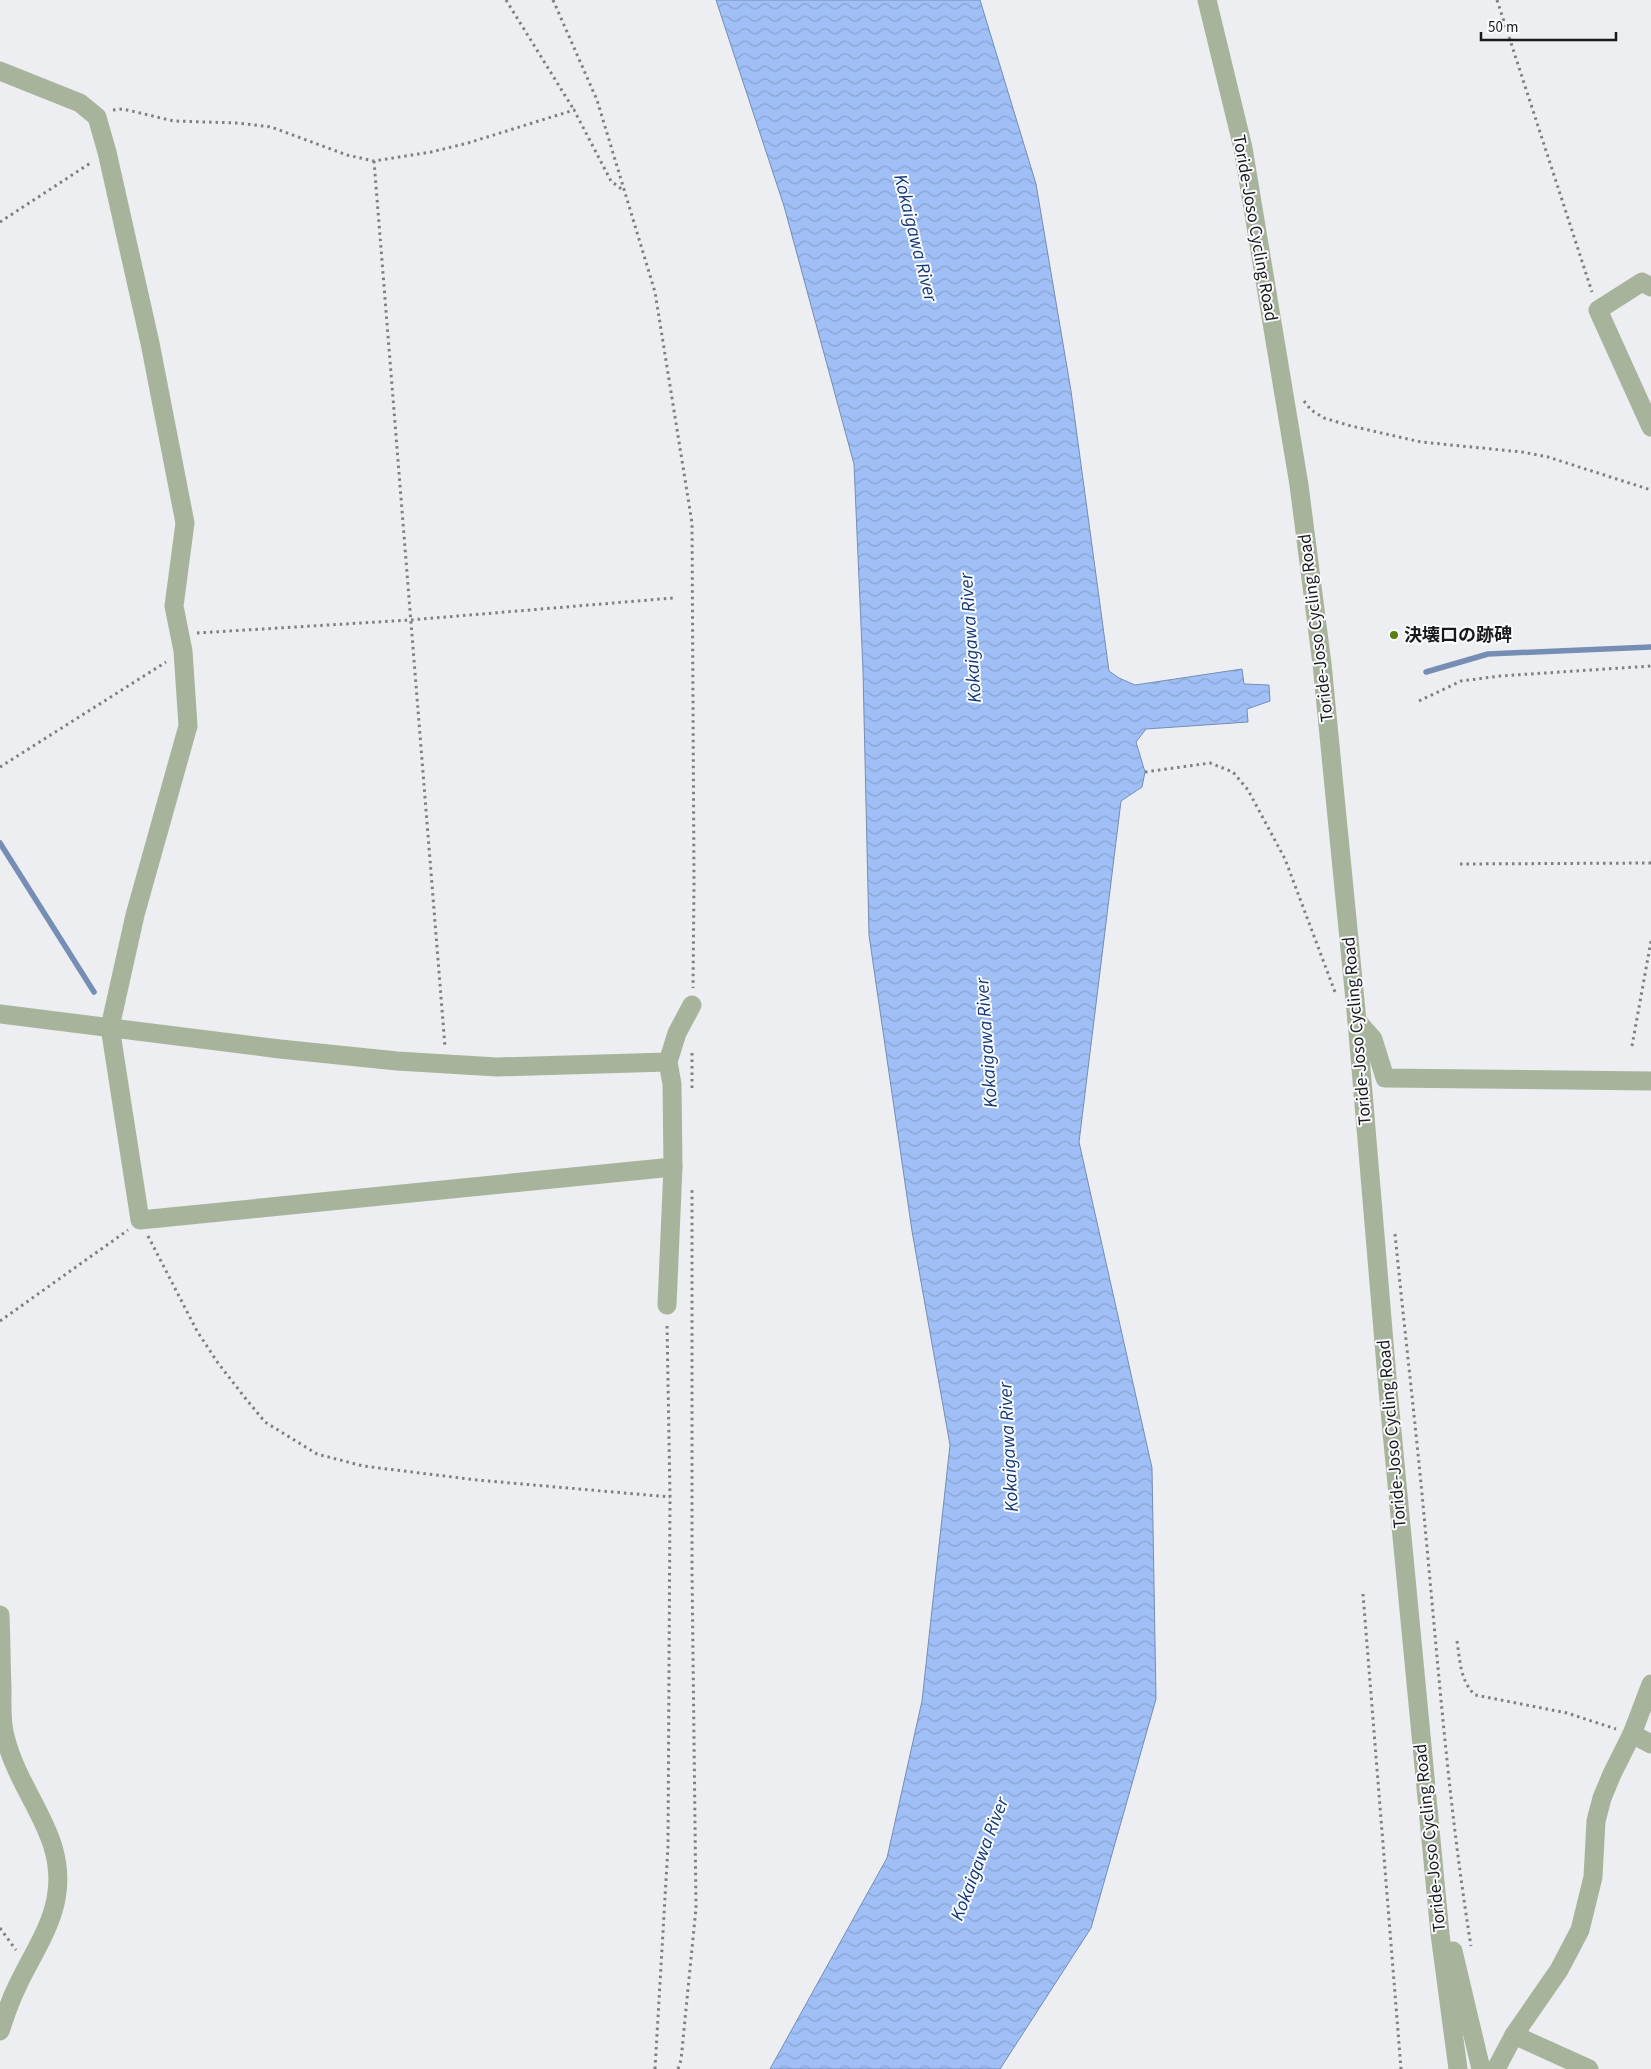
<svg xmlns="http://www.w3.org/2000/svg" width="1651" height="2069" viewBox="0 0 1651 2069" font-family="'Source Sans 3','Noto Sans JP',sans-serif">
  <defs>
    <pattern id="water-waves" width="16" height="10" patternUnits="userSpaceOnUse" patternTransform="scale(1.25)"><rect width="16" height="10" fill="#9fbff6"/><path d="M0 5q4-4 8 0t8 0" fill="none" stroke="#88a4d2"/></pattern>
  </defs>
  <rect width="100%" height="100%" fill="#eceef1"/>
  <polygon fill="url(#water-waves)" stroke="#768db4" points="716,0 980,0 1036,184 1071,391 1109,671 1119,678 1135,685 1242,669 1244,684 1269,685 1270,701 1247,709 1248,722 1146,729 1136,742 1145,772 1142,787 1121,801 1079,1142 1152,1468 1156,1699 1091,1928 1000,2069 770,2069 887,1858 922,1701 950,1445 912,1231 869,935 863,671 854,464 784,206"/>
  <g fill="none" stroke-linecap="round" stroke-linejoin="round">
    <g stroke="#768db4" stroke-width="5.5">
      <polyline points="1426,672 1488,654 1651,647"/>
      <polyline points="0,843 94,992"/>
    </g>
    <g stroke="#7f8082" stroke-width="3" stroke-dasharray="2.5 4" stroke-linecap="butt">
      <polyline points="506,0 574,110"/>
      <polyline points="553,0 597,100 655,292 692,523 694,883 693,988"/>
      <polyline points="1497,0 1592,292"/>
      <polyline points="113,110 123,109 174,121 238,123 271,127 347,155 374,161 431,152 468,143 574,110 611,181 624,191"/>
      <polyline points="374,161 445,1047"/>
      <polyline points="0,222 92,162"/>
      <polyline points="1304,401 1311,410 1324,418 1351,426 1421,442 1522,452 1548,457 1651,490"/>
      <polyline points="197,633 410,620 673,598"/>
      <polyline points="1419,701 1461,681 1500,676 1651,666"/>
      <polyline points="0,767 166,662"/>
      <polyline points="1145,772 1210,763 1233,772 1248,790 1285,859 1335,992"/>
      <polyline points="1460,864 1651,863"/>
      <polyline points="1632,1046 1651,941"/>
      <polyline points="692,1088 692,1050"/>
      <path d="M1395 1234C1405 1335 1417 1436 1426 1537 1439 1674 1449 1810 1471 1946"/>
      <polyline points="148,1236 197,1331 218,1363 246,1399 265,1422 317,1454 363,1466 477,1480 670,1497"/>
      <polyline points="0,1321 128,1230"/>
      <polyline points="1363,1594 1401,2069"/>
      <path d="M1457 1641C1460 1660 1460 1681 1475 1695L1567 1713 1616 1729"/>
      <polyline points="0,1928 16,1950"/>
      <polyline points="655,2069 668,1846 670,1497 667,1323"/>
      <polyline points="678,2069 681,2060 696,1908 692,1571 692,1190"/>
    </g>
    <g stroke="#a7b49b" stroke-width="19">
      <polyline points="1207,0 1243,148 1299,485 1322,664 1357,1021 1388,1390 1440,1934 1458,2069"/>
      <polyline points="0,71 80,103 97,117 107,152 150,343 185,523 174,606 183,651 188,726 135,915 110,1027 140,1220 673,1167"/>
      <polyline points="1651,287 1642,282 1598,310 1651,427"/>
      <polyline points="0,1014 280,1049 397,1061 497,1067 668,1062"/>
      <polyline points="1357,1021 1373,1039 1385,1078 1651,1081"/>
      <polyline points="667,1305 673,1167 672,1084 668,1062 677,1033 692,1005"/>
      <path d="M0 1615C1 1639 1 1663 2 1687 2 1705 1 1723 6 1740 21 1797 68 1837 56 1899 50 1931 29 1960 16 1989 9 2003 5 2017 0 2031"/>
      <polyline points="1632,1734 1651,1744"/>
      <polyline points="1453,1951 1481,2069"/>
      <polyline points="1514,2035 1589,2069"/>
      <polyline points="1496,2069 1514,2035 1559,1970 1580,1930 1593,1877 1596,1821 1602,1798 1612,1774 1632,1734 1651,1684"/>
    </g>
  </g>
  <circle fill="#57820d" stroke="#f9fbfe" stroke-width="2" cx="1394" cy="635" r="5"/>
  <g text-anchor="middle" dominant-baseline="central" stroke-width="4" stroke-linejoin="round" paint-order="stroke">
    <g font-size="18" fill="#18191a" stroke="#f9fbfe">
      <text transform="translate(1255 228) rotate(80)">Toride-Joso Cycling Road</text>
      <text transform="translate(1316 628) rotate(-97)">Toride-Joso Cycling Road</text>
      <text transform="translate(1357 1031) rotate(-95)">Toride-Joso Cycling Road</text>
      <text transform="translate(1392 1434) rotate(-95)">Toride-Joso Cycling Road</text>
      <text transform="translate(1430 1838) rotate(-96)">Toride-Joso Cycling Road</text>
    </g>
    <g font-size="18" font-weight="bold" fill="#18191a" stroke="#f9fbfe" text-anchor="start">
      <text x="1404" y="635">決壊口の跡碑</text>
    </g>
    <g font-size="19" font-style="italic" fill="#133776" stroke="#f9fbfe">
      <text transform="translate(915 238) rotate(76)">Kokaigawa River</text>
      <text transform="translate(971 638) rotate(-94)">Kokaigawa River</text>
      <text transform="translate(987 1043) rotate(-94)">Kokaigawa River</text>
      <text transform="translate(1009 1447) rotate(-93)">Kokaigawa River</text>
      <text transform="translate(980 1859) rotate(-69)">Kokaigawa River</text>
    </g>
  </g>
  <path d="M1481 32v8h135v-8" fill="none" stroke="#18191a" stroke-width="2.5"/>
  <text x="1488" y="32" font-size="15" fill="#18191a" stroke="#f9fbfe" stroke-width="4" paint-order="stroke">50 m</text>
</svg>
